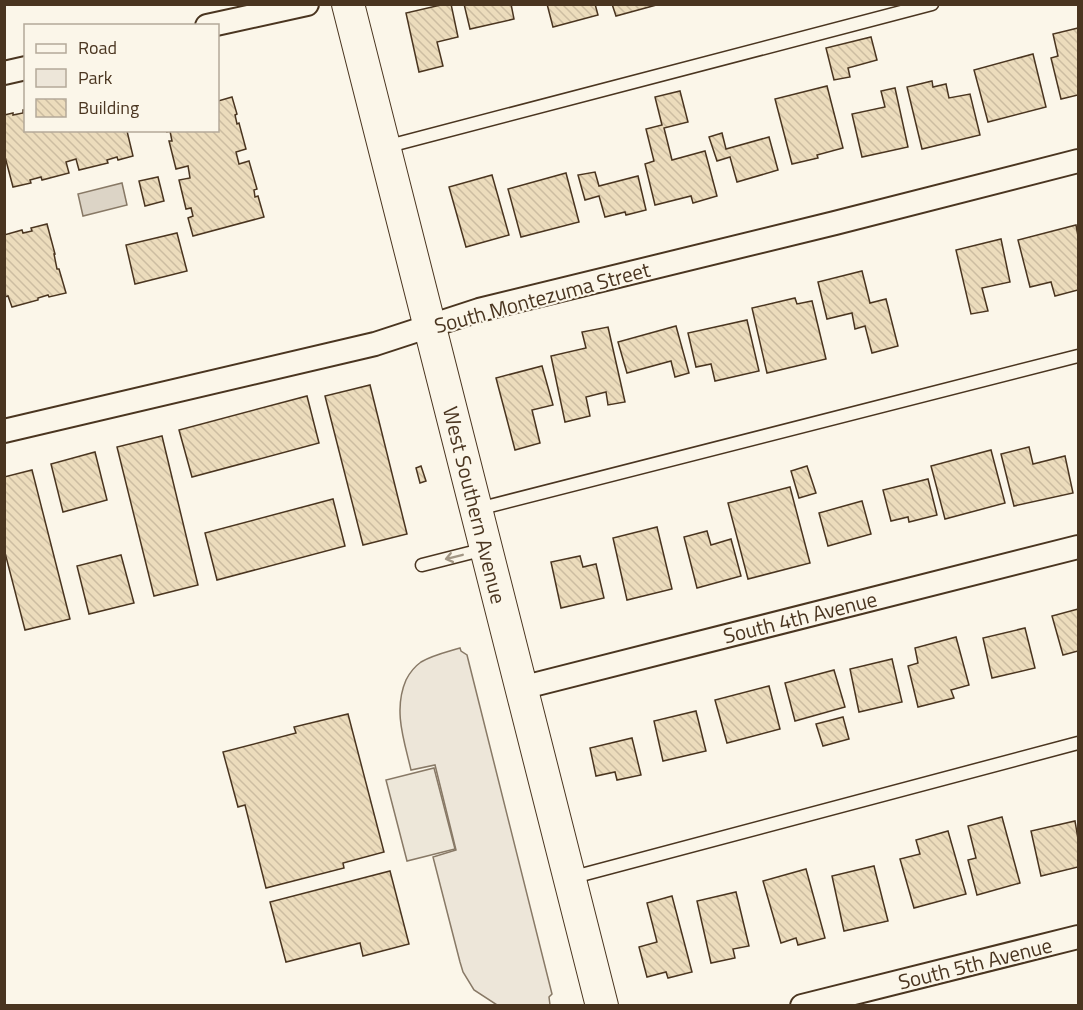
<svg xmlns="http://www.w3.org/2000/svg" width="1083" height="1010" viewBox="0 0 1083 1010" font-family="'Titillium Web',sans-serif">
  <defs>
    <pattern id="building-back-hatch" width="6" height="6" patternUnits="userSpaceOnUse" patternTransform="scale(1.5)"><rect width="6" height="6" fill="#ecdcbc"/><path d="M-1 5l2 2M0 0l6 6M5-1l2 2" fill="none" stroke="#ccbda1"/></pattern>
  </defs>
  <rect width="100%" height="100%" fill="#fbf6e9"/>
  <path fill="#ede6d9" stroke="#887966" stroke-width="1.5" d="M460 648 461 651 467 655 552 994 549 997 550 1005H497L474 990 463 972 460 962 433 857 456 850 435 765 411 770C404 740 393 710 406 680 410 672 414 667 421 662 433 655 447 652 460 648Z"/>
  <polygon fill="#ede7d9" stroke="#887966" stroke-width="1.5" points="434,768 455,849 407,861 386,780"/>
  <polygon fill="#dcd4c6" stroke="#887966" stroke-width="1.5" points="122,183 127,205 83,216 78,194"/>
  <g fill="url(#building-back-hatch)" stroke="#4a3520" stroke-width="1.5">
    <polygon points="445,4 451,4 458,37 437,42 443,66 419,72 406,13"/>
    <polygon points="464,4 511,4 514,19 470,29"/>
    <polygon points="547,4 595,4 598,15 553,27"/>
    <polygon points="612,4 660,4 616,16"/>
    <polygon points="1078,28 1078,95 1061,99 1051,58 1058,56 1053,34"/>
    <polygon points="871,37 877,60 848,68 850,77 834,80 826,48"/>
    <polygon points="1033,54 1046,107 988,122 974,70"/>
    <polygon points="932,81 933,87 946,84 949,98 970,94 980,135 922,149 907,87"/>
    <polygon points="827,86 843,148 817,155 818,158 792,164 775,99"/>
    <polygon points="895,88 908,147 862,157 852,114 885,107 881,91"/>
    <polygon points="680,91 688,122 664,128 672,160 705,151 717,196 693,203 691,196 655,205 645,164 654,161 646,129 662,125 655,97"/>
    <polygon points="232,97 237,114 235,115 237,124 239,123 246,149 236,152 239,164 249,161 257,189 254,190 255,197 258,196 264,217 193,236 188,218 193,216 191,208 186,209 179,180 190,178 188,166 176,169 169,141 172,141 170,131 167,132 167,130 218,130 218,101"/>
    <polygon points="23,110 26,110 26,130 127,131 133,156 118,160 117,157 107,160 108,163 79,170 76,159 66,162 69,173 42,180 41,177 30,180 31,183 13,187 4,153 4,115 13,113 13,115 23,113"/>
    <polygon points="722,133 726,149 769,137 778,170 737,182 730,157 717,161 709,137"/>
    <polygon points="595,172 599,186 638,176 646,210 626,215 625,212 605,217 599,196 585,200 578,175"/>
    <polygon points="566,173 579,222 521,237 508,189"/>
    <polygon points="492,175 509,235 466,247 449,187"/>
    <polygon points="158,177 164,201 145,206 139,181"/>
    <polygon points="47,224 55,254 54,254 57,269 59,269 66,293 49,297 48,295 38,298 38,300 12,307 8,296 4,297 4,235 22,230 23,233 32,231 31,228"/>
    <polygon points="1076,225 1078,236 1078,290 1055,296 1051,282 1030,287 1018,240"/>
    <polygon points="177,233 187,271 135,284 126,245"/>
    <polygon points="1001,239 1010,282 982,288 988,311 971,314 956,250"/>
    <polygon points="862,271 870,303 886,299 898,346 872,353 865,326 855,329 852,313 827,319 818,282"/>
    <polygon points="795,298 797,304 812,301 826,359 767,373 752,308"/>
    <polygon points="747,320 759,371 715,381 711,364 696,367 688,333"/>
    <polygon points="676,326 689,373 675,377 671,361 627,373 618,342"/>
    <polygon points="608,327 625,402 608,405 606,392 586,397 590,416 565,422 551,356 586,348 582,332"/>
    <polygon points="542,366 553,405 532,410 540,443 515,450 496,378"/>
    <polygon points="370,385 407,534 363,545 325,396"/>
    <polygon points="307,396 319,443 192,477 179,430"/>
    <polygon points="162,436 198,585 154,596 117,447"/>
    <polygon points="1029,447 1033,464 1065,456 1073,493 1014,506 1001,454"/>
    <polygon points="991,450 1005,503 945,519 931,466"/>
    <polygon points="95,452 107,500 63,512 51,464"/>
    <polygon points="421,466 426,481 420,483 416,468"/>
    <polygon points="807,466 816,493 799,498 791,471"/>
    <polygon points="32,470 70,619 25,630 4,549 4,477"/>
    <polygon points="928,479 937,515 909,522 908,517 891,521 883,490"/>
    <polygon points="790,487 810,563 748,579 728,503"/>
    <polygon points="333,499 345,546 217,580 205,533"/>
    <polygon points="862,501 871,534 828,546 819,513"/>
    <polygon points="657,527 672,589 627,600 613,538"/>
    <polygon points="707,531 711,545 731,539 741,576 697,588 684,537"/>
    <polygon points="121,555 134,603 89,614 77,566"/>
    <polygon points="580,556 583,567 596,564 604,598 561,608 551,562"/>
    <polygon points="1078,609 1078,651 1063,655 1052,616"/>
    <polygon points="1025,628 1035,668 992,678 983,638"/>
    <polygon points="956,637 969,685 951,690 954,698 918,707 908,666 918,663 915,648"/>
    <polygon points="892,659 902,702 859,712 850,669"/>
    <polygon points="834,670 845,707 795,721 785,683"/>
    <polygon points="769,686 780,729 727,743 715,700"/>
    <polygon points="696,711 706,751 663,761 654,721"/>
    <polygon points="348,714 384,852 343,863 344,868 266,888 245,805 238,807 223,752 296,733 294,727"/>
    <polygon points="843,717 849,739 823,746 816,724"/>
    <polygon points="632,738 641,775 617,780 615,772 596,776 590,748"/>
    <polygon points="1002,817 1020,883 977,895 968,860 976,858 968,826"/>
    <polygon points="1075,821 1078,839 1078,867 1041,876 1031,831"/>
    <polygon points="948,831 966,894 914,908 900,859 920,854 916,840"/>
    <polygon points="874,866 888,921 844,931 832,876"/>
    <polygon points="806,869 825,938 798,945 796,938 781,943 763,881"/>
    <polygon points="390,871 409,944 363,956 360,943 286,962 270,902"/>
    <polygon points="736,892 749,946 733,949 735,958 711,963 697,901"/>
    <polygon points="672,896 692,972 668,978 666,972 647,977 639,947 657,942 647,903"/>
  </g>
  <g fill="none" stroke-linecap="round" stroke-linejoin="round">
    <g stroke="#4a3520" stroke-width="15">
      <g id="service">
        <polyline points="385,147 932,4"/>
        <polyline points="478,509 1078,356"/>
        <polyline points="422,565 485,549"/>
        <polyline points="570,878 1078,743"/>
      </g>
    </g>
    <g stroke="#4a3520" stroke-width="26">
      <g id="minor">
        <polyline points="207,26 307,4"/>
        <polyline points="4,73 26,68"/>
        <polyline points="4,431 375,344 479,310 835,223 1078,161"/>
        <polyline points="521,688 1078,547"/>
        <polyline points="802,1006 1078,937"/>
      </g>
    </g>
    <g stroke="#4a3520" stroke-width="34">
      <polyline id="secondary" points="348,4 602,1006"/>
    </g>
    <use href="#service" stroke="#fbf6e9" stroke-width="12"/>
    <use href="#minor" stroke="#fbf6e9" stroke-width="22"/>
    <use href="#secondary" stroke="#fbf6e9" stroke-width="32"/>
  </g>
  <defs><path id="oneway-shaft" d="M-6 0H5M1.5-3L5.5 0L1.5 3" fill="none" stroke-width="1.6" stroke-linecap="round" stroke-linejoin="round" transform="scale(1.5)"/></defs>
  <use stroke="#a29684" href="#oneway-shaft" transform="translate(454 557) rotate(166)"/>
  <g text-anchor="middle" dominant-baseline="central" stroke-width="4.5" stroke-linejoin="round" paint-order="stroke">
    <g font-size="21" fill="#4a3520" stroke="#fbf6e9">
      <text transform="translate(542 297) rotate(-15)">South Montezuma Street</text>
      <text transform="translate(475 505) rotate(76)">West Southern Avenue</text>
      <text transform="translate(800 617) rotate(-14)">South 4th Avenue</text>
      <text transform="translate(975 963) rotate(-14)">South 5th Avenue</text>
    </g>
  </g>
  <rect width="1083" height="1010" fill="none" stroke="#4a3520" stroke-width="12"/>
  <rect x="24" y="24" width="195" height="108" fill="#fbf6e9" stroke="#b4a999" stroke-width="1.5"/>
  <rect x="36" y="44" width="30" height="9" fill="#fbf6e9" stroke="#b4a999" stroke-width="1.5"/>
  <text x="78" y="54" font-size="18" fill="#4a3520">Road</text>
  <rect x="36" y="69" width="30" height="18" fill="#ede6d9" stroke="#b4a999" stroke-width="1.5"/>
  <text x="78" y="84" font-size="18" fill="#4a3520">Park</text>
  <rect x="36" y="99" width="30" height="18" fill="url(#building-back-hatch)" stroke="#b4a999" stroke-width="1.5"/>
  <text x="78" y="114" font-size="18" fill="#4a3520">Building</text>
</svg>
